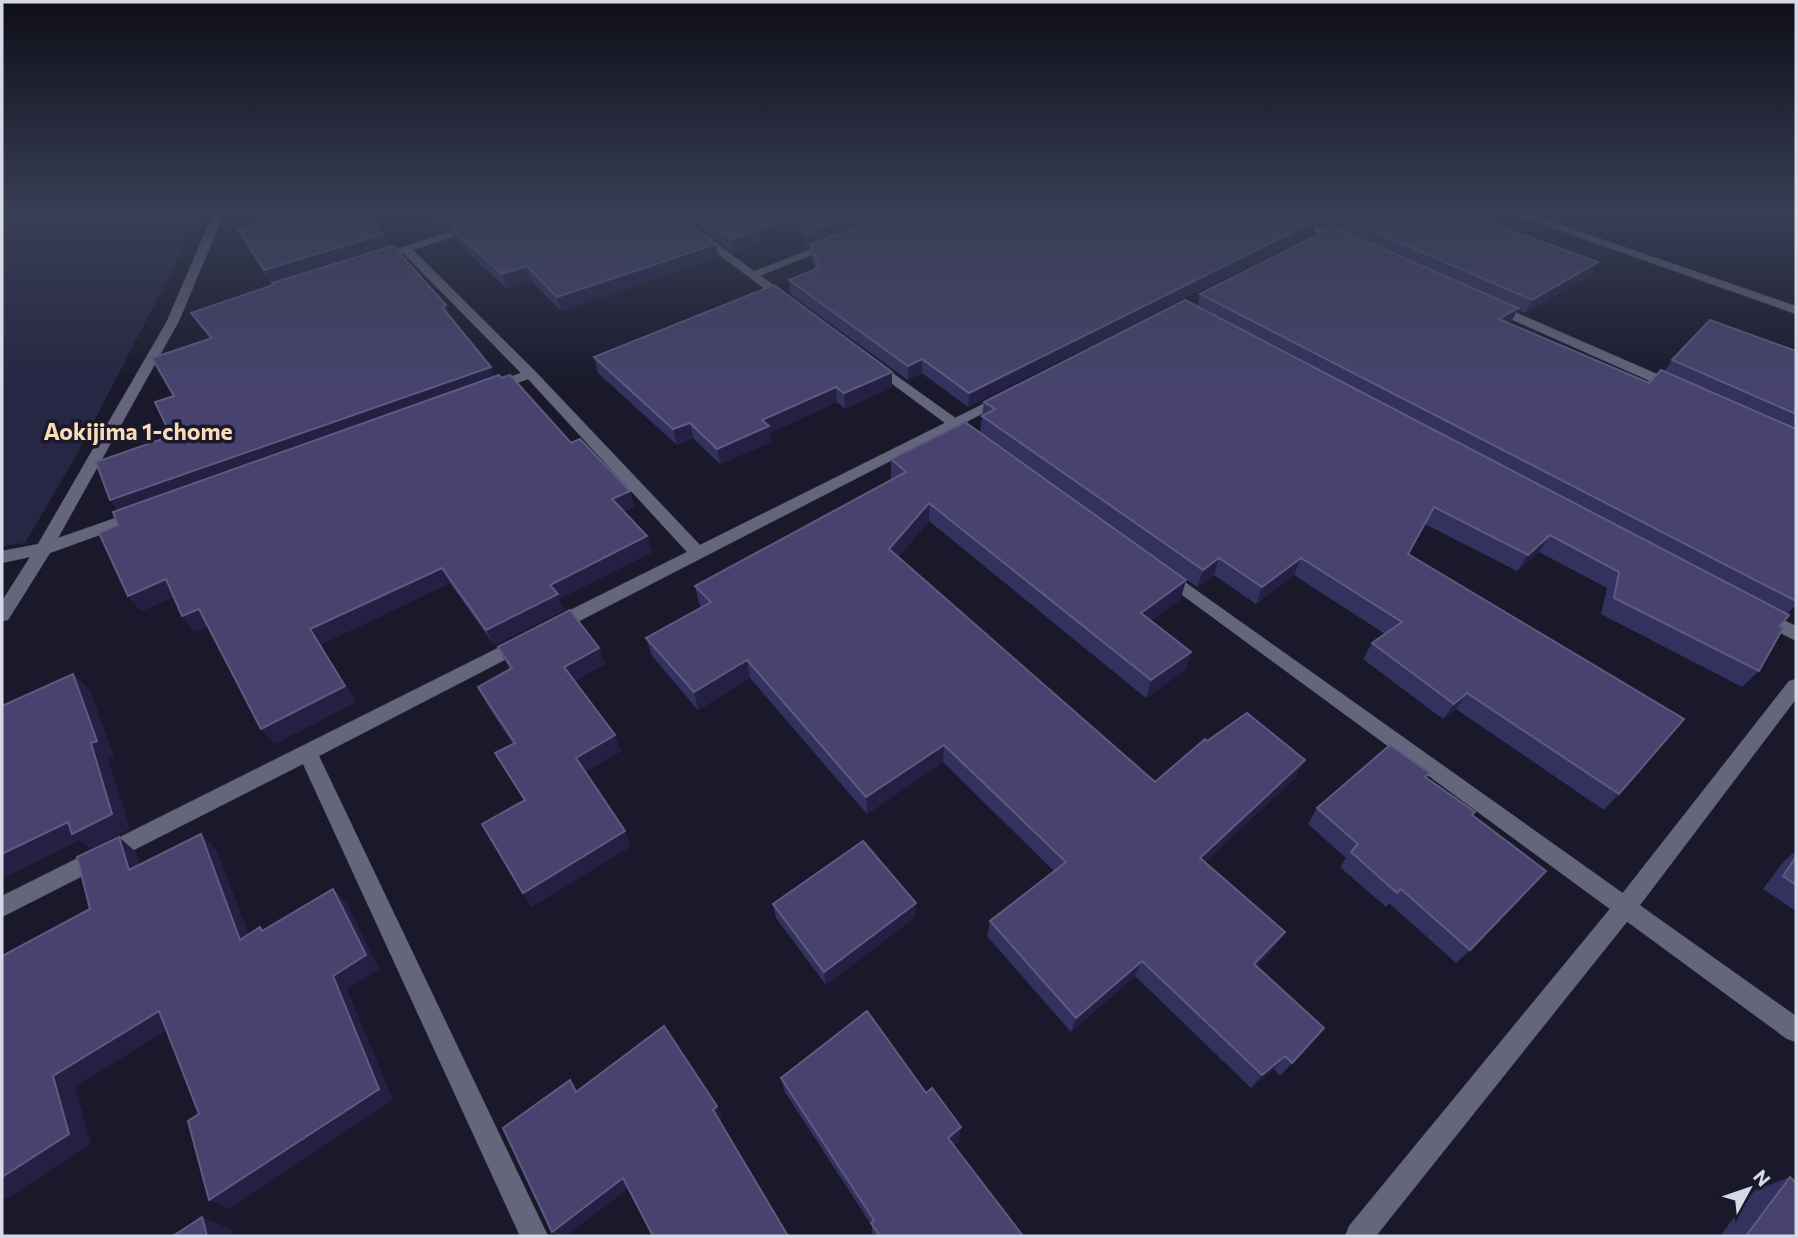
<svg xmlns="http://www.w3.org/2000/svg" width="1798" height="1238" viewBox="0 0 1798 1238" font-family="Commissioner,sans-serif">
  <rect width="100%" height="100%" fill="#19192b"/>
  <polygon fill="#272644" points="8,214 201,214 75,458 25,543 2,546 2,216"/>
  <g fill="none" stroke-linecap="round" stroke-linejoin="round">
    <g stroke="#333341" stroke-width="1">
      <g id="minor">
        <polygon points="213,214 224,214 179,321 58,538 138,510 146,515 144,519 50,553 8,620 2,621 2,601 30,557 2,563 2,551 38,544 167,321"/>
        <polygon points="505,214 522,214 413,250 535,371 700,545 999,396 1009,396 1011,399 560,631 548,631 545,626 548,621 687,552 528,379 499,390 489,390 489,384 521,373 403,253 397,254 391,251"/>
        <polygon points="1273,214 1288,214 1351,241 1341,243"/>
        <polygon points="829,242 839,244 757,277 747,274"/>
        <polygon points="1492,302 1680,384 1682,387 1675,391 1670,390 1488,309 1486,306"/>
        <polygon points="1761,609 1796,626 1796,641 1755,620 1752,615 1755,610"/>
        <polygon points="520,637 526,639 529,644 526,649 319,756 548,1236 520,1236 303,764 2,917 2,896"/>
        <polygon points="1796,679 1796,699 1634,913 1376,1236 1345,1236 1349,1226 1618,899 1789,681"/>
      </g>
    </g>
    <g stroke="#333341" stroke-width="1">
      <g id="tertiary">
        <polygon points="664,214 676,214 794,300 788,304 784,303"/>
        <polygon points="1513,214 1529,214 1796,306 1796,314"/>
        <polygon points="873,359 982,437 984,440 982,443 972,443 868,366 866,363"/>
        <polygon points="1165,568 1796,1016 1796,1042 1787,1039 1159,578 1157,574 1159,570"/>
      </g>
    </g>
    <use href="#minor" fill="#65657c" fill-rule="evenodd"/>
    <use href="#tertiary" fill="#65657c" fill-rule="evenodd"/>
  </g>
  <g fill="#35315f">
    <polygon points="295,214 378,214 371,220 388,247 451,317 491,367 494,376 630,491 634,507 624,511 652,552 559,599 564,610 494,645 450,583 320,645 356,702 274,744 208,626 194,632 174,597 141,611 128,596 118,525 118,510 110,500 171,436 174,396 210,339 199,325 191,313 273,285 272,283 271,284 245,243 238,229"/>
    <polygon points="426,214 675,214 718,257 561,311 531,280 506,288 454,239 450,228 444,230"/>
    <polygon points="681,214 1465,214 1598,262 1591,275 1525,313 1517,310 1511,322 1509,323 1649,383 1664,372 1672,360 1796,351 1796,605 1787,614 1759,671 1742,687 1601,614 1607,588 1539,552 1517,571 1425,524 1408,554 1619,794 1604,810 1456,709 1443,719 1363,659 1372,643 1385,634 1294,575 1256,604 1214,575 1197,587 980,432 984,402 1197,307 1200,294 1331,228 1316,222 1313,233 968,407 922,373 908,380 790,294 789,280 815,270 811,258 810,246 807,248 800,229 733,252"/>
    <polygon points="594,357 892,372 892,387 845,409 837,402 770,433 771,442 720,464 693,438 677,445 598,373"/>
    <polygon points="891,459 1181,599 1150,621 1191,652 1185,670 1146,698 929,521 898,557 1155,782 1207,741 1305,760 1295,778 1205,862 1285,932 1275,947 1257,966 1324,1028 1280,1076 1274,1069 1251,1088 1135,976 1071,1032 987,936 990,921 1054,871 943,762 867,814 750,678 698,710 652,656 646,638 702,607 699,604 695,586 893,480 891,478"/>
    <polygon points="498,647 605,664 574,681 621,751 585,772 631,846 531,907 524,801 504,769 495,753 513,744 486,703 478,687 510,670"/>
    <polygon points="1426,778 1473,815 1470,950 1456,963 1389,903 1386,907 1340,867 1346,858 1308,824 1317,808"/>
    <polygon points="1796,851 1796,911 1763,889 1785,860"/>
    <polygon points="773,904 915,917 826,985 776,918"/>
    <polygon points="781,1078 959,1141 953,1145 1023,1236 874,1236 872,1233 872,1226 785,1092"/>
    <polygon points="1790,1177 1796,1236 1720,1236 1755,1190"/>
  </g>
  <g fill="#232044">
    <polygon points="364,214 378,214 368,224"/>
    <polygon points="449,214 496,214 449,226 450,228 444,230 439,217"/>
    <polygon points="858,214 892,214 807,248 806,234"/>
    <polygon points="799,216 800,229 733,252 731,239"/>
    <polygon points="1317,220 1313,233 968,407 969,393"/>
    <polygon points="383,234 389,247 271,284 264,270"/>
    <polygon points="716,244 718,257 561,311 557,297"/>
    <polygon points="1598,262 1591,275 1525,313 1532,300"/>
    <polygon points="527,266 531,280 506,288 502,274"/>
    <polygon points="446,305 451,317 442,307"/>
    <polygon points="1518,308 1511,322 1492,332 1499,319"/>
    <polygon points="922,359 922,373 908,380 908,366"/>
    <polygon points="491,367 495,379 120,513 110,500"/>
    <polygon points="892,372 892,387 845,409 844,393"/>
    <polygon points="836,387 837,402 770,433 771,442 720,464 717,449 762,420"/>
    <polygon points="690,423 693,438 677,445 673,429"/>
    <polygon points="630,491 634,507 617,515 612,499"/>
    <polygon points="929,503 929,521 889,568 889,549"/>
    <polygon points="1550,535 1539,552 1517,571 1528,555"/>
    <polygon points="647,536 652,552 559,599 564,610 494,645 486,630 550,585"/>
    <polygon points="1219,558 1214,575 1197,587 1203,570"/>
    <polygon points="1301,558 1294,575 1256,604 1262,587"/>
    <polygon points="442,568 450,583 320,645 356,702 274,744 261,729 310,629"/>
    <polygon points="166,579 179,595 141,611 128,596"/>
    <polygon points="1186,580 1181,599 1136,632 1141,613"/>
    <polygon points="199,609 212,624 194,632 182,616"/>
    <polygon points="599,648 605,664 570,683 564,667"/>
    <polygon points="1191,652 1185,670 1146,698 1151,680"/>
    <polygon points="747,660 750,678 698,710 694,692"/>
    <polygon points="73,674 90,690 114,757 108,759 130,829 90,849 80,840 2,879 2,854 91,743"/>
    <polygon points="1467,693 1456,709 1443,719 1454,704"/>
    <polygon points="615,735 621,751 582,774 576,758"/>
    <polygon points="944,745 943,762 867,814 866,797"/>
    <polygon points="1305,760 1295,778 1192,874 1200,858"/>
    <polygon points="625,831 631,846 531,907 523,893"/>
    <polygon points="201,834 216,849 256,953 240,940"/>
    <polygon points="119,837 136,852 147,885 129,870"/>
    <polygon points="333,889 347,903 379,969 347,989 393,1100 229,1209 209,1200 333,976"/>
    <polygon points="916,903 915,917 826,985 824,972"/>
    <polygon points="1285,932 1275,947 1245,978 1254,964"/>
    <polygon points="1142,961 1135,976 1071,1032 1076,1018"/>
    <polygon points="159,1011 178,1023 75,1087 91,1144 7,1199 2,1197 2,1177 53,1076"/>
    <polygon points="1285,1056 1274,1069 1251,1088 1262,1075"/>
    <polygon points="717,1106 722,1117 718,1120 713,1110"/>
    <polygon points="961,1127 959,1141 946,1151 948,1138"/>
    <polygon points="623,1178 630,1187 566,1236 558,1236 552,1232"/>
    <polygon points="202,1217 231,1229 233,1236 207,1236"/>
  </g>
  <g fill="#47436e" stroke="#5e5a80" stroke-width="2">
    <polygon points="295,214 365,214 383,234 264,270 238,229"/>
    <polygon points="436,214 449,214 439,217"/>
    <polygon points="486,214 675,214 716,244 557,297 527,266 502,274 449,226"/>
    <polygon points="697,214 858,214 806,234 799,216 731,239"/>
    <polygon points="889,214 1302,214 1317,220 969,393 922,359 908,366 789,280 819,268 810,245"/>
    <polygon points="1334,214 1465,214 1598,262 1532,300"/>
    <polygon points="1333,227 1518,308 1499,319 1649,383 1661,370 1796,429 1796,601 1200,294"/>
    <polygon points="393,246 446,305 442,307 491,367 110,500 96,462 171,436 155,402 174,396 152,358 212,338 191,313 273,285 272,283"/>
    <polygon points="774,285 892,372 844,393 836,387 762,420 769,426 717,449 690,423 673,429 594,357"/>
    <polygon points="1185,300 1789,615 1780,626 1783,628 1759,671 1614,598 1619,572 1550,535 1528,555 1434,507 1408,554 1684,719 1619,794 1467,693 1454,704 1372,643 1402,622 1301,558 1262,587 1219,558 1203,570 982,416 995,409 984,402"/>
    <polygon points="1710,320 1796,351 1796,414 1672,360"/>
    <polygon points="499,375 501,378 510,375 571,443 580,439 630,491 612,499 647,536 550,585 558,594 486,630 442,568 310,629 345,686 261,729 199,609 182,616 166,579 128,596 99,533 118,525 113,512"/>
    <polygon points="965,422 1186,580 1141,613 1191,652 1151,680 929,503 889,549 1155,782 1205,739 1207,741 1247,713 1305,760 1200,858 1285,932 1254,964 1324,1028 1292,1063 1285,1056 1262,1075 1142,961 1076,1018 990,921 1066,862 944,745 866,797 747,660 694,692 646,638 711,602 695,586 906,472 891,459"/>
    <polygon points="570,610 599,648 564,667 615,735 576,758 625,831 523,893 482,824 525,800 495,753 515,743 478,687 512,668 498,647"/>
    <polygon points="73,674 97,741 91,743 112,814 72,834 68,822 2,854 2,706"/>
    <polygon points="1390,745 1430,773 1425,777 1475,812 1472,815 1546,871 1470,950 1401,889 1397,893 1351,852 1358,844 1317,808"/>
    <polygon points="201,834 240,940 260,927 262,931 333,889 366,955 333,976 379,1089 209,1200 188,1121 199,1114 159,1011 53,1076 69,1134 2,1177 2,956 90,909 77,857 119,837 129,870"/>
    <polygon points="863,841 916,903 824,972 773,904"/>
    <polygon points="1796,857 1796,885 1783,876"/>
    <polygon points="867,1011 926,1093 932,1088 961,1127 948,1138 1023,1236 880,1236 871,1223 874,1220 781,1078"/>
    <polygon points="664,1026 717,1106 713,1110 788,1236 653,1236 623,1178 552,1232 503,1128 570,1080 576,1092"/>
    <polygon points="1790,1177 1796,1183 1796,1236 1746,1236"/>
    <polygon points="202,1217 207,1236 173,1236"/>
  </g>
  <linearGradient id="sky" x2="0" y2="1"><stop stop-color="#0e0e18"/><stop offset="0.55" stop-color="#383e55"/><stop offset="1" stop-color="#383e55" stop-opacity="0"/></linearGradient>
  <rect width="1798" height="387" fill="url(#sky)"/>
  <g text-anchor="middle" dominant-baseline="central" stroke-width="7" stroke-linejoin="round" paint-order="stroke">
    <g font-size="23" font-weight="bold" fill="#faddb6" stroke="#19192b">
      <text x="138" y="431">Aokijima 1-chome</text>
    </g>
  </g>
  <rect width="1798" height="1238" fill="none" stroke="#d8d9e6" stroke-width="7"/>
  <g transform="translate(1749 1189) rotate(50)" stroke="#19192b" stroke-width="5" paint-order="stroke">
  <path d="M0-5L12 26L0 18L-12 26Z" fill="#d8d9e6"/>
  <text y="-10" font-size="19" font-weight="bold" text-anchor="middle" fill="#d8d9e6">N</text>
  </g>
</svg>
